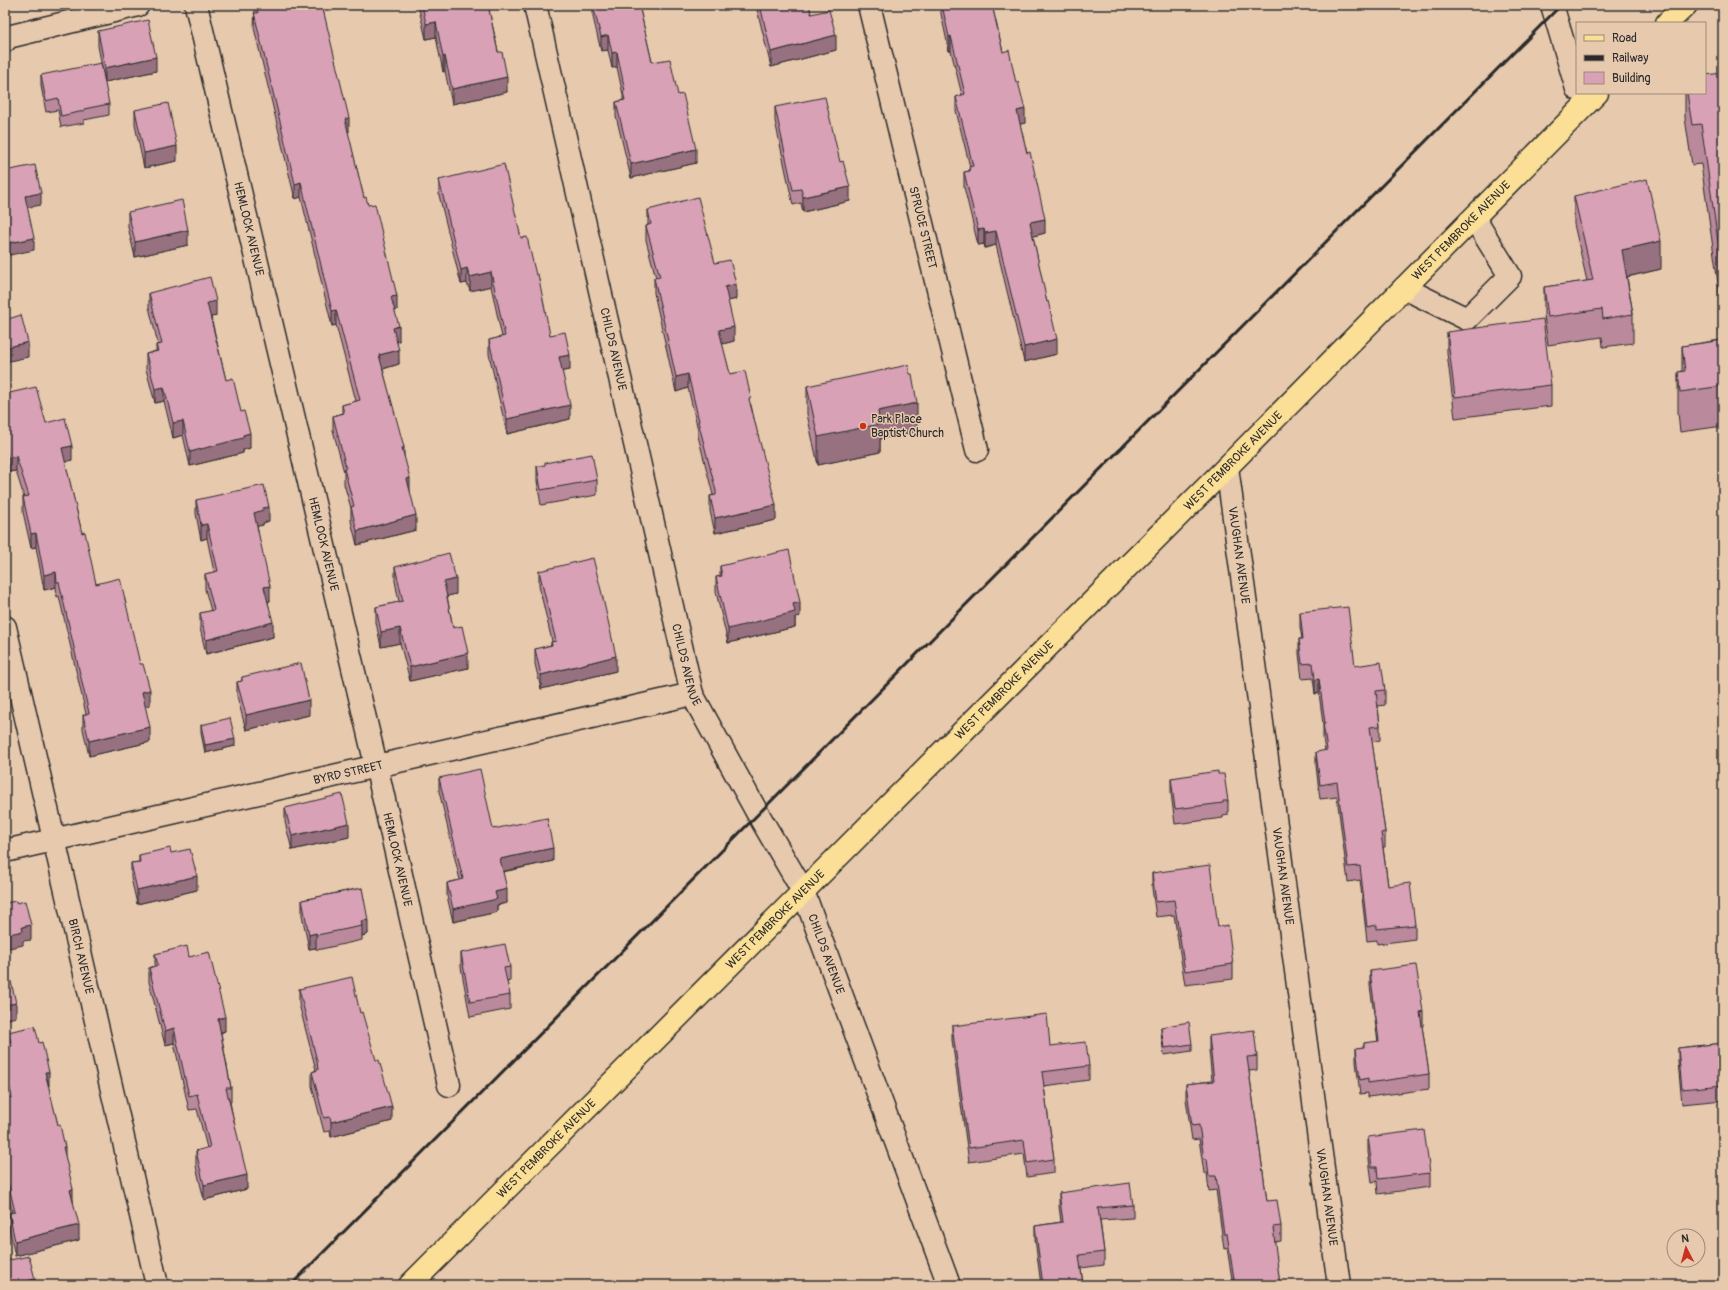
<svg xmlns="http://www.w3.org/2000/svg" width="1728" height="1290" viewBox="0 0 1728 1290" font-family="Pangolin,sans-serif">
  <rect width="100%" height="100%" fill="#e7c9ae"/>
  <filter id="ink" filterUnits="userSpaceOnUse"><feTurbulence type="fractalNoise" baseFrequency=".025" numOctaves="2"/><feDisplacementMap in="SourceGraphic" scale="8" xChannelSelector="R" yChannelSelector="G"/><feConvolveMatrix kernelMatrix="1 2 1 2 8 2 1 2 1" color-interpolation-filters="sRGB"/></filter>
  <g filter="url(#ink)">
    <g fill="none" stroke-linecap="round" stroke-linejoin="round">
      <g stroke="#2b2b2b" stroke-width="25">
        <g id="minor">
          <path id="s1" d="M196 5 376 765 449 1085"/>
          <path id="s2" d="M535 5 692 694 758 814 803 891 949 1285"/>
          <path id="s3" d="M869 5 977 450"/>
          <polyline points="1552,5 1577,89"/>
          <polyline points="5,41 8,37 138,5"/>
          <polyline points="1404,288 1467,319 1510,276 1474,218"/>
          <path id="s4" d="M1227 467 1339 1285"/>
          <path id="s5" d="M5 627 157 1285"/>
          <path id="s6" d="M5 851 692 694"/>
        </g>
      </g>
      <g stroke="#2b2b2b" stroke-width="25">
        <g id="major">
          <polyline points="1667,23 1686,5"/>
          <path id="s7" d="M410 1285 1227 467 1597 93"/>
        </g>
      </g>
      <use href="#minor" stroke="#e7c9ae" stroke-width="22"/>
      <use href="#major" stroke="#fbdf96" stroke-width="22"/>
      <polyline stroke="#2b2b2b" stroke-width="3" points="291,1285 1561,5"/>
    </g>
    <g fill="#ba8a9c" stroke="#2b2b2b">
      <polygon points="255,5 322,5 349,132 348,133 364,198 397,310 394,311 399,341 397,341 399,364 383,369 404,456 416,530 357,545 351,521 351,508 344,484 344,472 333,430 333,416 342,413 342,405 356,401 336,325 332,326 301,197 295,199 254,28"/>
      <polygon points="418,5 488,5 507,92 452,104 445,71 443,72 436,37 426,39"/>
      <polygon points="593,5 639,5 652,62 678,95 696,163 631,178 616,116 616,102 623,100 623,95 617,67 612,68 608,50 601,51 593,17"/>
      <polygon points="756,5 809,5 811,14 836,50 771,67"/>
      <polygon points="941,5 992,5 1003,52 1025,123 1020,124 1045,233 1033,236 1057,354 1024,362 996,245 985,248 984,244 978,245 964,187 964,172 969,171 970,167 956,111 956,97 962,95 951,51 949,51 941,14"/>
      <polygon points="98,31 156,71 105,82 98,46"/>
      <polygon points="1723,73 1723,426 1680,432 1678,412 1678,372 1682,372 1682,346 1720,340 1719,330 1719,290 1701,164 1692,165 1685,118 1685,93 1705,93"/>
      <polygon points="41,75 109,104 109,115 84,120 84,123 61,127 58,110 46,112 41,86"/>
      <polygon points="775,107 850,201 803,212 801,203 793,205 775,121"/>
      <polygon points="135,110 177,161 144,168 135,125"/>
      <polygon points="439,180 521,238 550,335 570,370 562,371 570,419 507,434 489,354 489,340 502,337 491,286 470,291 467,283 461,284 439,195"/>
      <polygon points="1574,196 1661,269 1627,277 1633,314 1633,343 1603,347 1602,337 1548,345 1544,315 1544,287 1587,281 1574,224"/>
      <polygon points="648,210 715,263 736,299 728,301 734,341 722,344 730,374 751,405 776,520 715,533 710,511 710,496 713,495 698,436 698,430 688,388 676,392 654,293 654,278 656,278 646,240 646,226 648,225"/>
      <polygon points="128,212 188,245 135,257 128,227"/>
      <polygon points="149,293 216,316 211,317 226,380 250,448 243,450 243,453 190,466 183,435 173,438 164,401 155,403 146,369 146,354 156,351 156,345 158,344 149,307"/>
      <polygon points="1447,332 1551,385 1551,406 1455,418 1447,353"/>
      <polygon points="807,386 917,431 880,439 880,452 818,465 807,414"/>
      <polygon points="5,394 46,423 72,460 65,462 82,533 96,584 150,705 145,706 150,742 89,756 83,729 83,715 86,714 59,596 57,597 56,587 44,590 36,547 31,548 23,512 23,497 24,497 16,471 8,472 5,460"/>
      <polygon points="537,466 597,480 597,495 541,505 537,481"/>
      <polygon points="196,500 269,521 263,523 263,525 257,526 270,601 268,601 273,637 206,654 200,628 200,613 211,611 205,589 205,574 214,572 207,538 201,540 196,514"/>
      <polygon points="720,566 800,616 795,618 795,627 728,643 716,592 716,577 720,576"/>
      <polygon points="395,567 456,594 447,596 453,628 468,668 410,681 400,643 381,647 376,622 376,607 399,602 395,581"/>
      <polygon points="539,571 616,671 541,689 535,664 535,649 551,645 551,642 552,641 539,586"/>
      <polygon points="1300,612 1355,666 1385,690 1385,705 1378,706 1380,726 1380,740 1372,742 1385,832 1385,847 1383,847 1388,886 1415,925 1415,939 1377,944 1377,940 1367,941 1360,880 1348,882 1337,797 1320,799 1316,766 1316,752 1325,751 1323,738 1323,724 1319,693 1315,694 1313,678 1302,679 1299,654 1299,639 1302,639 1300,627"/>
      <polygon points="242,677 309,715 246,730 237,696 237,682 242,681"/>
      <polygon points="201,725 235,746 205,753 201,733"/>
      <polygon points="1218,774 1228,801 1228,815 1223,816 1223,818 1175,824 1171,793 1171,778"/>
      <polygon points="439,778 493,829 553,861 503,872 507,903 497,905 497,912 453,922 447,896 447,883 460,880 439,791"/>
      <polygon points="285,808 349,837 292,850 285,822"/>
      <polygon points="139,855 197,890 137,904 131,878 131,863 139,862"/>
      <polygon points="1152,873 1233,964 1233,979 1185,985 1174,915 1156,917 1152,888"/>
      <polygon points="362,888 368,934 362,936 362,940 317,950 316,948 309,949 302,915 302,900"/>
      <polygon points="461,953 510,967 510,981 507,982 510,995 510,1009 470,1017 461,967"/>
      <polygon points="155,954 189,957 225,1031 221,1033 231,1088 231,1102 230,1102 247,1189 204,1200 196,1166 196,1151 207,1148 197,1109 189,1110 174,1043 165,1045 149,982 149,968 155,966"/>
      <polygon points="1370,971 1423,1011 1423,1026 1422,1026 1429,1074 1429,1089 1368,1097 1368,1093 1360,1094 1356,1062 1356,1048 1364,1047 1364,1043 1378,1042 1370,986"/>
      <polygon points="299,989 360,1013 392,1121 331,1137 330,1131 324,1132 312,1086 312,1072 316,1070 299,1004"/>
      <polygon points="952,1026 1050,1046 1089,1066 1089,1080 1044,1086 1054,1159 1054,1173 1027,1177 1024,1154 969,1162 952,1040"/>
      <polygon points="1161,1027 1192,1044 1192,1051 1164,1055 1161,1034"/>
      <polygon points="8,1032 48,1086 58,1125 65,1147 65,1156 73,1201 79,1240 15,1256 9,1228 9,1213 12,1212 5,1184 5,1099 9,1098 5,1081 5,1048 8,1047"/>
      <polygon points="1209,1036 1257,1056 1257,1070 1249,1071 1267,1201 1281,1226 1281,1241 1274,1242 1280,1285 1233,1285 1227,1248 1224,1249 1216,1190 1209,1191 1207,1173 1204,1173 1199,1139 1192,1140 1186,1099 1186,1084 1212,1081 1209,1050"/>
      <polygon points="1723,1043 1723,1100 1682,1104 1678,1062 1678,1048"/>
      <polygon points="1368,1137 1430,1173 1430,1187 1378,1194 1377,1181 1372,1182 1368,1152"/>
      <polygon points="1059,1193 1133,1205 1133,1218 1100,1220 1104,1252 1104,1265 1081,1268 1083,1285 1041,1285 1035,1239 1035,1226 1061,1222 1059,1206"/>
    </g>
    <g fill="#97717f" stroke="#2b2b2b">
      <polygon points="436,22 436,37 426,39 426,24"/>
      <polygon points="608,35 608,50 601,51 601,37"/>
      <polygon points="836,35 836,50 771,67 771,52"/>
      <polygon points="951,36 951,51 949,51 949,37"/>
      <polygon points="617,52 617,67 612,68 612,53"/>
      <polygon points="445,56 445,71 443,72 443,57"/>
      <polygon points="156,57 156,71 105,82 105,68"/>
      <polygon points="507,77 507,92 452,104 452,89"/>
      <polygon points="1025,109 1025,123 1017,125 1017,111"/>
      <polygon points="349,118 349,132 345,133 345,119"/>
      <polygon points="177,146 177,161 144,168 144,153"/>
      <polygon points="696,149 696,163 631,178 631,164"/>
      <polygon points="301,182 301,197 295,199 295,184"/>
      <polygon points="850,187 850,201 803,212 803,197"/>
      <polygon points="41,193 41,205 25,208 25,196"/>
      <polygon points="1045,219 1045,233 1030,237 1030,222"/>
      <polygon points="984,229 984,244 978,245 978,230"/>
      <polygon points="188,230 188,245 135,257 135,242"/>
      <polygon points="996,231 996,245 985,248 985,233"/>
      <polygon points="34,238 34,250 5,256 5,244"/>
      <polygon points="1661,241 1661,269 1622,278 1622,250"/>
      <polygon points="467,268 467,283 461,284 461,270"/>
      <polygon points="491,272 491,286 470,291 470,277"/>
      <polygon points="5,277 6,277 6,291 5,292"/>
      <polygon points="736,284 736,299 725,302 725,287"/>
      <polygon points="397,296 397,310 391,312 391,297"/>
      <polygon points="216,301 216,316 207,318 207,303"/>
      <polygon points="336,310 336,325 332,326 332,311"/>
      <polygon points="399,326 399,341 393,342 393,328"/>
      <polygon points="734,327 734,341 719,345 719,330"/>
      <polygon points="1057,339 1057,354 1024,362 1024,347"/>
      <polygon points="28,342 28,357 5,362 5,348"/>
      <polygon points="399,350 399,364 379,370 379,355"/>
      <polygon points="570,355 570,370 559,372 559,357"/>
      <polygon points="688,374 688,388 676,392 676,377"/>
      <polygon points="164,387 164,401 155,403 155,389"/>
      <polygon points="917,403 917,431 880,439 880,452 818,465 818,437 878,411"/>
      <polygon points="570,405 570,419 507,434 507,419"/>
      <polygon points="183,421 183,435 173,438 173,423"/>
      <polygon points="250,433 250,448 243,450 243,453 190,466 190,452"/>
      <polygon points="72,446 72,460 62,463 62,448"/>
      <polygon points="404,447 404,462 402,448"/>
      <polygon points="16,456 16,471 8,472 8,458"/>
      <polygon points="410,478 410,493 407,479"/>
      <polygon points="776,505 776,520 715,533 715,518"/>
      <polygon points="269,507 269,521 263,523 263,525 254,527 254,513 263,508"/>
      <polygon points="416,515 416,530 357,545 357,531"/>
      <polygon points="207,524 207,538 201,540 201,525"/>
      <polygon points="36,533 36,547 31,548 31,534"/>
      <polygon points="56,572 56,587 44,590 44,575"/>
      <polygon points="456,579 456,594 444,597 444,582"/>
      <polygon points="270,586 270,601 264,602 264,587"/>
      <polygon points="800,602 800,616 795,618 795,627 728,643 728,629 793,604"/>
      <polygon points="273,622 273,637 206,654 206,640"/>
      <polygon points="400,628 400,643 381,647 381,632"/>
      <polygon points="468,653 468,668 410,681 410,667"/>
      <polygon points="616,656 616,671 541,689 541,675"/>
      <polygon points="1319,679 1319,693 1315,694 1315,680"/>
      <polygon points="150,690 150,705 142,707 142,692"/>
      <polygon points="309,700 309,715 246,730 246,715"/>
      <polygon points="150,727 150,742 89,756 89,741"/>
      <polygon points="235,739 235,746 205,753 205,745"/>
      <polygon points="349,823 349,837 292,850 292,836"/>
      <polygon points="553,848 553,861 500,872 500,859"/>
      <polygon points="197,876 197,890 137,904 137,890"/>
      <polygon points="507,889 507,903 497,905 497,912 453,922 453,909 495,892"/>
      <polygon points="368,920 368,934 362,936 362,926 361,921"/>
      <polygon points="31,925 31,940 23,941 23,945 5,949 5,935 22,927"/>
      <polygon points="316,933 316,948 309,949 309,935"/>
      <polygon points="16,1003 16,1017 5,1020 5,1005"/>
      <polygon points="225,1017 225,1031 218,1033 218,1019"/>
      <polygon points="174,1028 174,1043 165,1045 165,1031"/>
      <polygon points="45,1072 49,1072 49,1086"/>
      <polygon points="392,1107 392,1121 331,1137 331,1122"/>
      <polygon points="247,1175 247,1189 204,1200 204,1185"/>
      <polygon points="73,1189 73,1204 70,1190"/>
      <polygon points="79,1225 79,1240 15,1256 15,1241"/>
      <polygon points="35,1279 35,1285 11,1285"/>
    </g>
    <g fill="#d8a1b5" stroke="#2b2b2b">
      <polygon points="256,5 322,5 349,118 345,119 364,198 366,197 368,205 375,204 397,296 391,297 399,326 393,328 399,350 379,355 404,447 402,448 410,478 407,479 416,515 357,531 351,507 354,506 344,469 346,468 333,416 344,413 342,405 360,400 336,310 332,311 301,182 295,184 254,13 258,13"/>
      <polygon points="422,5 488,5 498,52 502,52 507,77 452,89 445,56 443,57 436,22 426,24"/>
      <polygon points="593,5 639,5 652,62 670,59 678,95 683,94 696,149 631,164 616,102 625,100 623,92 625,91 617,52 612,53 608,35 601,37"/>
      <polygon points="760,5 809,5 811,14 829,10 836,35 771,52"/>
      <polygon points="942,5 992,5 1003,52 1009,50 1016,83 1018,82 1025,109 1017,111 1027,153 1030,152 1045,219 1030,222 1047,302 1048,301 1057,339 1024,347 996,231 985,233 984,229 978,230 964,172 970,171 969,167 973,166 956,97 965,94 951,36 949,37"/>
      <polygon points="148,20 156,57 105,68 98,31"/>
      <polygon points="101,63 109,104 84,109 84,111 61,116 58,98 46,101 41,75"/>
      <polygon points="1723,73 1723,276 1701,124 1692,125 1687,93 1705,93 1705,75"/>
      <polygon points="825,97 840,162 843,161 850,187 803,197 801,189 793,190 775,107"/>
      <polygon points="168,103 177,146 144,153 135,110"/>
      <polygon points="504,164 521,238 527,237 536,275 538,274 550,335 565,332 570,355 559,357 570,405 507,419 489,340 505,336 491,272 470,277 467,268 461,270 439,180"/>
      <polygon points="35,165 41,193 25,196 34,238 5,244 5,171"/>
      <polygon points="1647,179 1661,241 1622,250 1633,314 1603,319 1602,309 1548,317 1544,287 1593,280 1574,196"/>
      <polygon points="698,197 715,263 730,260 736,284 725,287 734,327 719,330 730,374 745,371 751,398 749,399 776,505 715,518 710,496 716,495 716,491 698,421 699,421 688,374 676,377 654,278 660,277 646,226 651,224 648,210"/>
      <polygon points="182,200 188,230 135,242 128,212"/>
      <polygon points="210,277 216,301 207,303 226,380 233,378 241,412 244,411 250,433 243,435 243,438 190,452 183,421 173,423 164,387 155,389 146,354 158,351 156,345 162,344 149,293"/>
      <polygon points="1719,290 1723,290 1723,323"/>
      <polygon points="21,315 28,342 5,348 5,320"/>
      <polygon points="1543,319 1551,385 1455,397 1447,332"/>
      <polygon points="1723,340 1723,386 1680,392 1678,372 1685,371 1682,346"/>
      <polygon points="908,365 910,374 912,374 917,403 878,411 880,424 818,437 807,386"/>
      <polygon points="36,387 46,423 65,418 72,446 62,448 82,533 85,532 96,584 120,578 140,664 143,664 150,690 142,692 150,727 89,741 83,715 89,713 59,582 57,582 56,572 44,575 36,533 31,534 23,497 29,496 16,456 8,458 5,445 5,394"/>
      <polygon points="592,454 597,480 541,490 537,466 545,465 545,463"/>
      <polygon points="264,485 269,507 263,508 263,510 254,513 270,586 264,587 273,622 206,640 200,613 214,610 205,574 218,571 207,524 201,525 196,500"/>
      <polygon points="789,550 800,602 793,604 795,612 728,629 716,577 722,576 720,566"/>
      <polygon points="449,553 456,579 444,582 453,628 462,626 468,653 410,667 400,628 381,632 376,607 403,601 395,567"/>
      <polygon points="593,558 602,594 616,656 541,675 535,649 552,645 551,642 556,641 539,571"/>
      <polygon points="1348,607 1355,666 1381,662 1385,690 1376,691 1380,726 1370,727 1385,832 1381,833 1388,886 1410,883 1415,925 1377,929 1377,925 1367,927 1360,866 1348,867 1337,782 1320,785 1316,752 1327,750 1323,723 1325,723 1319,679 1315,680 1313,663 1302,664 1299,639 1303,639 1300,612"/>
      <polygon points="301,663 309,700 246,715 237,682 242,681 242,677"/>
      <polygon points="230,718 235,739 205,745 201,725"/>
      <polygon points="480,769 493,829 547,818 553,848 500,859 507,889 495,892 497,899 453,909 447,883 463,879 439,778"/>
      <polygon points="1218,771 1218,774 1224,774 1228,801 1223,801 1223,803 1175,809 1171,778"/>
      <polygon points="342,794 349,823 292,836 285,808"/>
      <polygon points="170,848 171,853 190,849 197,876 137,890 131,863 140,862 139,855"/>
      <polygon points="1210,865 1218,927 1228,925 1233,964 1185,971 1174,900 1156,902 1152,873"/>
      <polygon points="362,888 368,920 361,921 362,926 317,935 316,933 309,935 302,900"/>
      <polygon points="16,901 17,903 25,901 31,925 22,927 23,931 5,935 5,903"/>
      <polygon points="505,944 510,967 504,968 510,995 470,1002 461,953"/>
      <polygon points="187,946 189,957 209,952 225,1017 218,1019 231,1088 226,1088 247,1175 204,1185 196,1151 210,1147 197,1094 189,1096 174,1028 165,1031 149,968 158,965 155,954"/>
      <polygon points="5,956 16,1003 5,1005"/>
      <polygon points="1416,965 1423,1011 1420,1012 1429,1074 1368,1083 1368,1078 1360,1080 1356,1048 1364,1047 1364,1043 1379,1041 1370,971"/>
      <polygon points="352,977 360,1013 362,1012 376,1060 379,1060 392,1107 331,1122 330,1117 324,1118 312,1072 318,1070 317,1061 299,989"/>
      <polygon points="1047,1014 1050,1046 1086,1042 1089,1066 1042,1072 1054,1159 1027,1163 1024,1140 969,1148 952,1026"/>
      <polygon points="1189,1022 1192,1044 1164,1048 1161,1027"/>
      <polygon points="35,1026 39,1043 42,1042 49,1072 45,1072 58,1125 60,1125 65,1147 63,1147 73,1189 70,1190 79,1225 15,1241 9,1213 15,1212 5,1170 5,1099 12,1097 5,1067 5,1048 12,1046 8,1032"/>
      <polygon points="1254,1030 1257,1056 1247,1057 1267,1201 1277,1200 1280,1220 1281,1226 1273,1227 1280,1285 1235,1285 1227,1234 1224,1234 1216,1176 1209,1176 1207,1159 1204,1159 1199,1125 1192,1126 1186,1084 1214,1081 1209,1036"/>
      <polygon points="1723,1043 1723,1085 1682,1089 1678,1048"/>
      <polygon points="1424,1130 1430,1173 1378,1179 1377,1167 1372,1167 1368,1137"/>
      <polygon points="1130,1183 1133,1205 1098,1208 1104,1252 1079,1255 1083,1285 1043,1285 1035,1226 1063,1222 1059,1193"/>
      <polygon points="29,1256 35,1279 11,1285 5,1285 5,1261"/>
    </g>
  </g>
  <circle fill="#c8321e" stroke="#e7c9ae" stroke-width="1.5" cx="863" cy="426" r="4"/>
  <g text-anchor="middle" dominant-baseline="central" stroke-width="3" stroke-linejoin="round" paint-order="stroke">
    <g font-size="12" fill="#2b2b2b" stroke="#e7c9ae">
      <text stroke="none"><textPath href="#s3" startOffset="229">SPRUCE STREET</textPath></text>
      <text stroke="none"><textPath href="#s1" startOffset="230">HEMLOCK AVENUE</textPath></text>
      <text stroke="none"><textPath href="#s7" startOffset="1489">WEST PEMBROKE AVENUE</textPath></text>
      <text stroke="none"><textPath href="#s2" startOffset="353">CHILDS AVENUE</textPath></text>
      <text stroke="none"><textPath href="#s7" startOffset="1165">WEST PEMBROKE AVENUE</textPath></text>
      <text stroke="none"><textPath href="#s1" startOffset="554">HEMLOCK AVENUE</textPath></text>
      <text stroke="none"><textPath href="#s4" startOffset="89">VAUGHAN AVENUE</textPath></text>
      <text stroke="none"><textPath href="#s2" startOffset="677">CHILDS AVENUE</textPath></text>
      <text stroke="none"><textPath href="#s7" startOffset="841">WEST PEMBROKE AVENUE</textPath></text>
      <text stroke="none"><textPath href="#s6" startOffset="352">BYRD STREET</textPath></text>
      <text stroke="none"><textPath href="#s1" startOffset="878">HEMLOCK AVENUE</textPath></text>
      <text stroke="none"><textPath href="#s4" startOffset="413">VAUGHAN AVENUE</textPath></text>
      <text stroke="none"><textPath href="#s7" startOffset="517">WEST PEMBROKE AVENUE</textPath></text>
      <text stroke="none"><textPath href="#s2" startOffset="1000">CHILDS AVENUE</textPath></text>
      <text stroke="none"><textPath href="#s5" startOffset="338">BIRCH AVENUE</textPath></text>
      <text stroke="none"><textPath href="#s7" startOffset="193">WEST PEMBROKE AVENUE</textPath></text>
      <text stroke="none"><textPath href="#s4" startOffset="737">VAUGHAN AVENUE</textPath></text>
    </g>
    <g font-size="12" fill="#2b2b2b" stroke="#e7c9ae" text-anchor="start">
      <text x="871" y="419">Park Place<tspan x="871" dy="14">Baptist Church</tspan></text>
    </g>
  </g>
  <rect width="1728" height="1290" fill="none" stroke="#e7c9ae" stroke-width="20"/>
  <rect x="10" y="10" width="1708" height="1270" fill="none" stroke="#2b2b2b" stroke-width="1.5" filter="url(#ink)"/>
  <rect x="1576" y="22" width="130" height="72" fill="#e7c9ae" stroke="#9c8a7a"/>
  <rect x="1584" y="35" width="20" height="6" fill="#fbdf96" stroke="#9c8a7a"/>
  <text x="1612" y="42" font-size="12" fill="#2b2b2b">Road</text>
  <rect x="1584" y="55" width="20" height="6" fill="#2b2b2b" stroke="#9c8a7a"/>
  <text x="1612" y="62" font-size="12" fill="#2b2b2b">Railway</text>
  <rect x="1584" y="72" width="20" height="12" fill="#d8a1b5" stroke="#9c8a7a"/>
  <text x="1612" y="82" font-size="12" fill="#2b2b2b">Building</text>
  <g transform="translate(1686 1248) rotate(354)"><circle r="19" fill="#e7c9ae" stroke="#9c8a7a"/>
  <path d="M0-3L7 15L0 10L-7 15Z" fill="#c8321e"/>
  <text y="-6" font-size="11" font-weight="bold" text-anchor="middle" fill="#2b2b2b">N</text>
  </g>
</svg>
